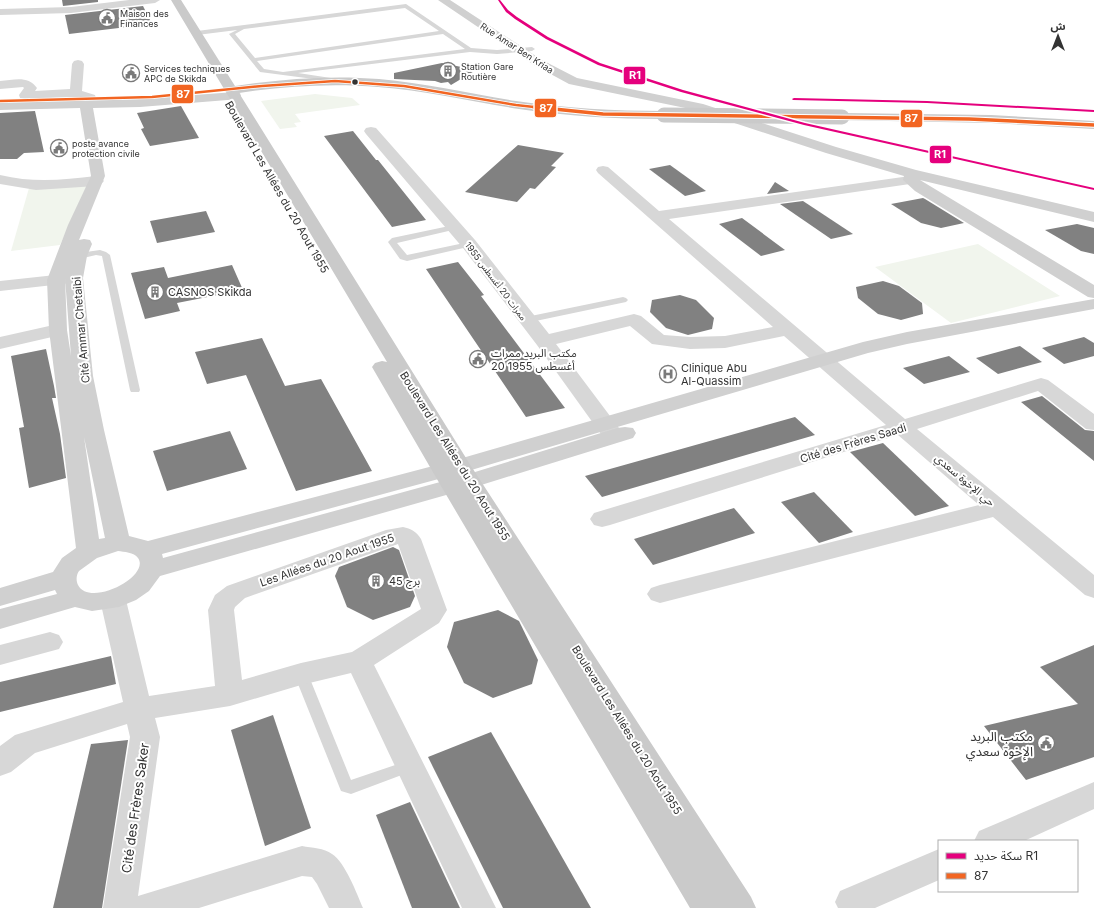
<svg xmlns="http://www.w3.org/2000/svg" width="1094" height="908" viewBox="0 0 1094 908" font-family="Inter,'Noto Sans Arabic',sans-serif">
  <rect width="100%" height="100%" fill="#fff"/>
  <g fill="#f1f5ed">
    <polygon points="315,94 352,98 360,105 295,114 301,122 294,123 297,127 280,129 261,101"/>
    <polygon points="88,183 60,245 11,251 29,188"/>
    <polygon points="978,244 1060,296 951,323 875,267"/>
  </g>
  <g fill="#818181">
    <polygon points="62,0 98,0 98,2 63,6"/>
    <polygon points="143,6 152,24 69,34 65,15"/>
    <polygon points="442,63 476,70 451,85 448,82 441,83 435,81 394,79 394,73"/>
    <polygon points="181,106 199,138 150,146 141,129 144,128 137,113"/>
    <polygon points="35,111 44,152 24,153 17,159 0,159 0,113"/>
    <polygon points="353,131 376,160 378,160 426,220 392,227 324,136"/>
    <polygon points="518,145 564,153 551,166 556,167 535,189 530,188 517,202 465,192"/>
    <polygon points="670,165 706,191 685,196 649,169"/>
    <polygon points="775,182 789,191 767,194"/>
    <polygon points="923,198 925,199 964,223 941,228 921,223 891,204"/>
    <polygon points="803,201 853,234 831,239 780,204"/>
    <polygon points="206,211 215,232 157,243 150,221"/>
    <polygon points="742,218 785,250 761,256 719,224"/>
    <polygon points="1077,224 1094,228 1094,254 1081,251 1045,230"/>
    <polygon points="458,262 484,295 481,296 565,408 526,417 426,269"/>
    <polygon points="232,265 243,290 177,303 180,311 145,319 131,273 164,267 168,278"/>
    <polygon points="883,281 899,286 922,303 923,314 901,320 878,314 858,298 856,287"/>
    <polygon points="680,295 696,300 714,318 712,329 688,335 666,328 650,312 652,300"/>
    <polygon points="1084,337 1094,343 1094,356 1064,364 1042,348"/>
    <polygon points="262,338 285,386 321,379 372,471 296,491 246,375 207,384 195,352"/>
    <polygon points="1020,346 1042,362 998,374 976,358"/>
    <polygon points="46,349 54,386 56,398 52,398 60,434 66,478 29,488 19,428 24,427 11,356"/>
    <polygon points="949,356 970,372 924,384 903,368"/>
    <polygon points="1042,396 1085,430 1094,431 1094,461 1021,402"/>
    <polygon points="795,417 815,435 602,497 585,476"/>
    <polygon points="230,431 247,469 167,491 153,451"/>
    <polygon points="883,443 949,506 915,516 850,452"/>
    <polygon points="814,492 853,532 819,543 781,502"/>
    <polygon points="734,508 755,533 653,565 634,539"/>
    <polygon points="393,547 399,550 415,596 410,607 373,620 347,607 335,576 339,567"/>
    <polygon points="498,610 519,621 538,660 532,684 493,698 464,683 447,647 454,622"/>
    <polygon points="1094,645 1094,757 1026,780 984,726 1078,704 1040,667"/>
    <polygon points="111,656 116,684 0,712 0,682"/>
    <polygon points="273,715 311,828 265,846 231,730"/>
    <polygon points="491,732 591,908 503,908 428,757"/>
    <polygon points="128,740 102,908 53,908 91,744"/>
    <polygon points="410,802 460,908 412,908 376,815"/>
  </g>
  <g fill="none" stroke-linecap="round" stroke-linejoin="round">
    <g fill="#d7d7d7" fill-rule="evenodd">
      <path d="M406 4 471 48 497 50 532 47 535 49 532 51 497 54 470 52 298 73 331 78V80L329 81 260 72 229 34 237 30 197 35 194 33 197 31ZM405 8 439 31 255 58 235 34 244 29ZM443 34 465 49 283 72 264 69 257 61Z"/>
      <polygon points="454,225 458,227 457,229 397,243 407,255 469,242 473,244 472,246 407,261 400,259 388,242 392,238"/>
      <polygon points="100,250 106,252 110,255 140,390 139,392 131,392 130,390 102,256 96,255 79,259 75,256 79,253"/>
      <polygon points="623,297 626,298 628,300 626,302 526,323 521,320 526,317"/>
      <polygon points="301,669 306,670 308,674 351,780 410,760 415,762 417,766 415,770 351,794 341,791 294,674 296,670"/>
    </g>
    <g fill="#d7d7d7" fill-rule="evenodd">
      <polygon points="129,0 160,0 155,3 71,13 0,15 0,9 71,7"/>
      <path d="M78 60 82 61 84 64 82 91 95 95 96 98 95 101 90 102 75 97 25 99 20 98 19 95 24 88 23 87 0 89V81C14 80 28 75 37 88L35 91 70 89 72 64 74 61Z"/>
      <polygon points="371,127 376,128 475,240 549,334 634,314 641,316 664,335 690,337 725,336 773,327 598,173 596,170 598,167 603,166 608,167 659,211 910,176 915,177 917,180 915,183 910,184 669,219 905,419 1041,378 1048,380 1094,414 1094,430 1086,429 1038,391 917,429 1094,575 1094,598 1085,595 993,517 660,603 651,600 647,594 651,588 660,585 979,505 898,435 610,525 602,527 594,525 590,519 594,513 886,425 784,336 725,348 690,349 652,344 630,326 556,344 625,436 622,441 614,442 606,441 537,345 463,248 366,134 364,131 366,128"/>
      <path d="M0 175C33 183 63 180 96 176L101 178 104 181 101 184 96 186 36 190 0 184Z"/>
      <polygon points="74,273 80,274 83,278 80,282 0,291 0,281"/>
      <polygon points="58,324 65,326 67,330 65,334 0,349 0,337"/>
      <path d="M403 527C411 529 416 531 421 539L447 610 439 623 374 665 496 908H462L351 673 301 685 230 706 155 718 160 737 138 896 302 846C312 848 324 848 332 854 345 862 357 894 363 908H329L317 884 312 877 302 876 199 908H103L130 737 127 724 35 753 11 772 0 776V746L15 735 123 702 100 600 104 593 113 591 122 593 126 600 149 696 215 686 208 610 215 595 227 586 386 530ZM398 544 421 609 352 652 301 663 242 680 234 610 235 607 245 598Z"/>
      <polygon points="50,632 59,635 63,642 59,649 0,665 0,645"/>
      <polygon points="1094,782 1094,809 1024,841 974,841 979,831"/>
      <polygon points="939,849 939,880 875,908 838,908 835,902 840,891"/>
    </g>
    <g fill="#d0d0d0" fill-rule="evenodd">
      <polygon points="438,0 450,0 542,60 577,78 703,104 836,147 916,170 1094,212 1094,222 920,180 1094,285 1094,298 1088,297 915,191 903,180 904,176 826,153 695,110 569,84 534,65"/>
      <path d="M235 92 240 93 241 96 240 99 140 107 93 108 105 176 79 240 84 239 90 240 92 244 87 256 83 278 93 376 104 430 129 536 148 541 452 461 863 342 907 332 1094 299V309L907 344 868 353 468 471 162 554 163 558 462 476 617 428 625 427 633 428 636 433 633 438 478 486 160 576 149 591 136 600 119 607 92 611 75 607 0 629V609L57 594 55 590 0 606V588L53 572 62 558 76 548 49 330 47 280 68 225 91 176 80 108 0 110V102L79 100 80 96H90L92 100 140 99ZM65 278 71 356 67 330ZM84 437 105 538 99 539ZM118 551C124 552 134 552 138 558 151 576 90 608 78 585 76 581 76 575 79 571L97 558Z"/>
    </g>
    <g fill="#cacaca" fill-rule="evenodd">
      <path d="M171 0H181L235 86C282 79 331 75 379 79 425 83 471 94 516 101 565 108 615 111 664 111L669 112 671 115 669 118 664 119C615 119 567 116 519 109 472 102 425 90 378 87 332 83 285 86 239 93L471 466 751 897 756 908H690L441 486 372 367 375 363 382 361 387 362Z"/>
      <polygon points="842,113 991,115 1094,121 1094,129 991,123 837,120 835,117 837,114"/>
    </g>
    <polyline stroke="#cacaca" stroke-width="15" points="664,115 842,117"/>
    <g stroke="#fff" stroke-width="4">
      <polyline id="bus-1-far1" points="0,101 152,97 262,86 335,81 404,86 516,105 543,108"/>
    </g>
    <g stroke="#fff" stroke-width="5.5">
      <polyline id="bus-1" points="534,107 603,114 969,119 1094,125"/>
    </g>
    <use href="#bus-1-far1" stroke="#f26522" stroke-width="2.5"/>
    <use href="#bus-1" stroke="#f26522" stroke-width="3.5"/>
    <g stroke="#fff" stroke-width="3">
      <g id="rail-1">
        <polygon points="498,0 500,0 508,10 517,17 548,37 600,63 683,90 805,123 1094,188 1094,190 804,125 681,92 598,65 546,39 515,19 506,12"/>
        <polygon points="794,98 927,101 1094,110 1094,112 927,103 793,100 792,99"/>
      </g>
    </g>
    <use href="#rail-1" fill="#e5007d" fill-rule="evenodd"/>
  </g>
  <defs>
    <g id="civic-ring" transform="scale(0.9)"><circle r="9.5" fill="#fff" stroke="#7a7a7a" stroke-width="1.5"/><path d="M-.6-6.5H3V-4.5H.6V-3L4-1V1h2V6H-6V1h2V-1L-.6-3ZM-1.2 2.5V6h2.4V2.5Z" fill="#7a7a7a"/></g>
    <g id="building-ring" transform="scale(0.9)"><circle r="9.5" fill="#fff" stroke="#7a7a7a" stroke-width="1.5"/><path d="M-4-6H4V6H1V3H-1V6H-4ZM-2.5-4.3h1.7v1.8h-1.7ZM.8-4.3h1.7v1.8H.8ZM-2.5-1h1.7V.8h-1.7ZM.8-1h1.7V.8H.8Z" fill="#7a7a7a"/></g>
    <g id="hospital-ring" transform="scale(0.9)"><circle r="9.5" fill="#fff" stroke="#7a7a7a" stroke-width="1.5"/><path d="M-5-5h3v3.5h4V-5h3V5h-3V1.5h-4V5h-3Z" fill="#7a7a7a"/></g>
  </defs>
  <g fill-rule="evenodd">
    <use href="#civic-ring" x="107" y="18"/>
    <use href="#building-ring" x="448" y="71"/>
    <use href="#civic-ring" x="131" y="73"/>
    <use href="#civic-ring" x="59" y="148"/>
    <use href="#building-ring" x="155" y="292"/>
    <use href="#civic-ring" x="478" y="359"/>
    <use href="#hospital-ring" x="668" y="374"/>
    <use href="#building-ring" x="376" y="581"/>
    <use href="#civic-ring" x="1046" y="743"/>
  </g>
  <circle fill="#333" stroke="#fff" stroke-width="1.5" cx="355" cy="82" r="3.5"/>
  <g text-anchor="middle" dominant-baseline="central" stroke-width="4" stroke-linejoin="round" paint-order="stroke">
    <g font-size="9" fill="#333" stroke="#fff" text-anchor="start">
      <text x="120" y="13">Maison des<tspan x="120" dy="10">Finances</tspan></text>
      <text x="461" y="66">Station Gare<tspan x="461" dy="10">Routière</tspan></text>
      <text x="144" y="68">Services techniques<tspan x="144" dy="10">APC de Skikda</tspan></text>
      <text x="72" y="143">poste avance<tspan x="72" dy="10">protection civile</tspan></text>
    </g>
    <g font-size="9" fill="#333" stroke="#fff">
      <text transform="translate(517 48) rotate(33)">Rue Amar Ben Kriaa</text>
      <text transform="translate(496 281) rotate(53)">ممرات 20 أغسطس 1955</text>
    </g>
    <g font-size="11" fill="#333" stroke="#fff">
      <text transform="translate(277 187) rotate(60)">Boulevard Les Allées du 20 Aout 1955</text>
      <text transform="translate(81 330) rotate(-95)">Cité Ammar Chetaibi</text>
      <text transform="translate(853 443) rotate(-17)">Cité des Frères Saadi</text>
      <text transform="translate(455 456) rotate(58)">Boulevard Les Allées du 20 Aout 1955</text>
      <text transform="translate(965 480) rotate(40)">حي الإخوة سعدي</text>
      <text transform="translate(327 560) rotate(-19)">Les Allées du 20 Aout 1955</text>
      <text transform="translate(627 730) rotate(58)">Boulevard Les Allées du 20 Aout 1955</text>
    </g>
    <g font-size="11" fill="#333" stroke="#fff" text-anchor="start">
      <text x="168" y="292">CASNOS Skikda</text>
      <text x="491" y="353">مكتب البريد ممرات<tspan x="491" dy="13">20 أغسطس 1955</tspan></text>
      <text x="681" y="368">Clinique Abu<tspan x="681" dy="13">Al-Quassim</tspan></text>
      <text x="389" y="581">برج 45</text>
    </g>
    <g font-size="13" fill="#333" stroke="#fff" text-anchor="end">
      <text x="1033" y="736">مكتب البريد<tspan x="1033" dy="15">الإخوة سعدي</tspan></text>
    </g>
    <g font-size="13" fill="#333" stroke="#fff">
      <text transform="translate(135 808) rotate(-82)">Cité des Frères Saker</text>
    </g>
  </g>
  <g stroke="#fff" stroke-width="1.5">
    <rect x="623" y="66" width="23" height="19" rx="4" fill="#e5007d"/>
    <rect x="171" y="84" width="23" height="20" rx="4" fill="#f26522"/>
    <rect x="534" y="98" width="23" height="20" rx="4" fill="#f26522"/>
    <rect x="900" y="109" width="23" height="19" rx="4" fill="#f26522"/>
    <rect x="929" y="145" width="23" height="19" rx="4" fill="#e5007d"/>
  </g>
  <g font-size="11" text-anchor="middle" font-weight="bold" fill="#fff">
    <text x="635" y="79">R1</text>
    <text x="183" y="98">87</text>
    <text x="546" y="112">87</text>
    <text x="911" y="122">87</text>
    <text x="940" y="158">R1</text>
  </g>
  <rect x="938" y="840" width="140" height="52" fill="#ffffff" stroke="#adadad"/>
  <rect x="946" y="853" width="20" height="6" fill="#e5007d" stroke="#adadad"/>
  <text x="974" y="860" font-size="12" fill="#333333">سكة حديد R1</text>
  <rect x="946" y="873" width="20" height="6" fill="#f26522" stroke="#adadad"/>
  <text x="974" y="880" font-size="12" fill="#333333">87</text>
  <g transform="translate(1058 36)" stroke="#ffffff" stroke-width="3" paint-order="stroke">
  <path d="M0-3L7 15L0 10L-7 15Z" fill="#333333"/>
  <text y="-6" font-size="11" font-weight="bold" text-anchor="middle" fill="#333333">ش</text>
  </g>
</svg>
